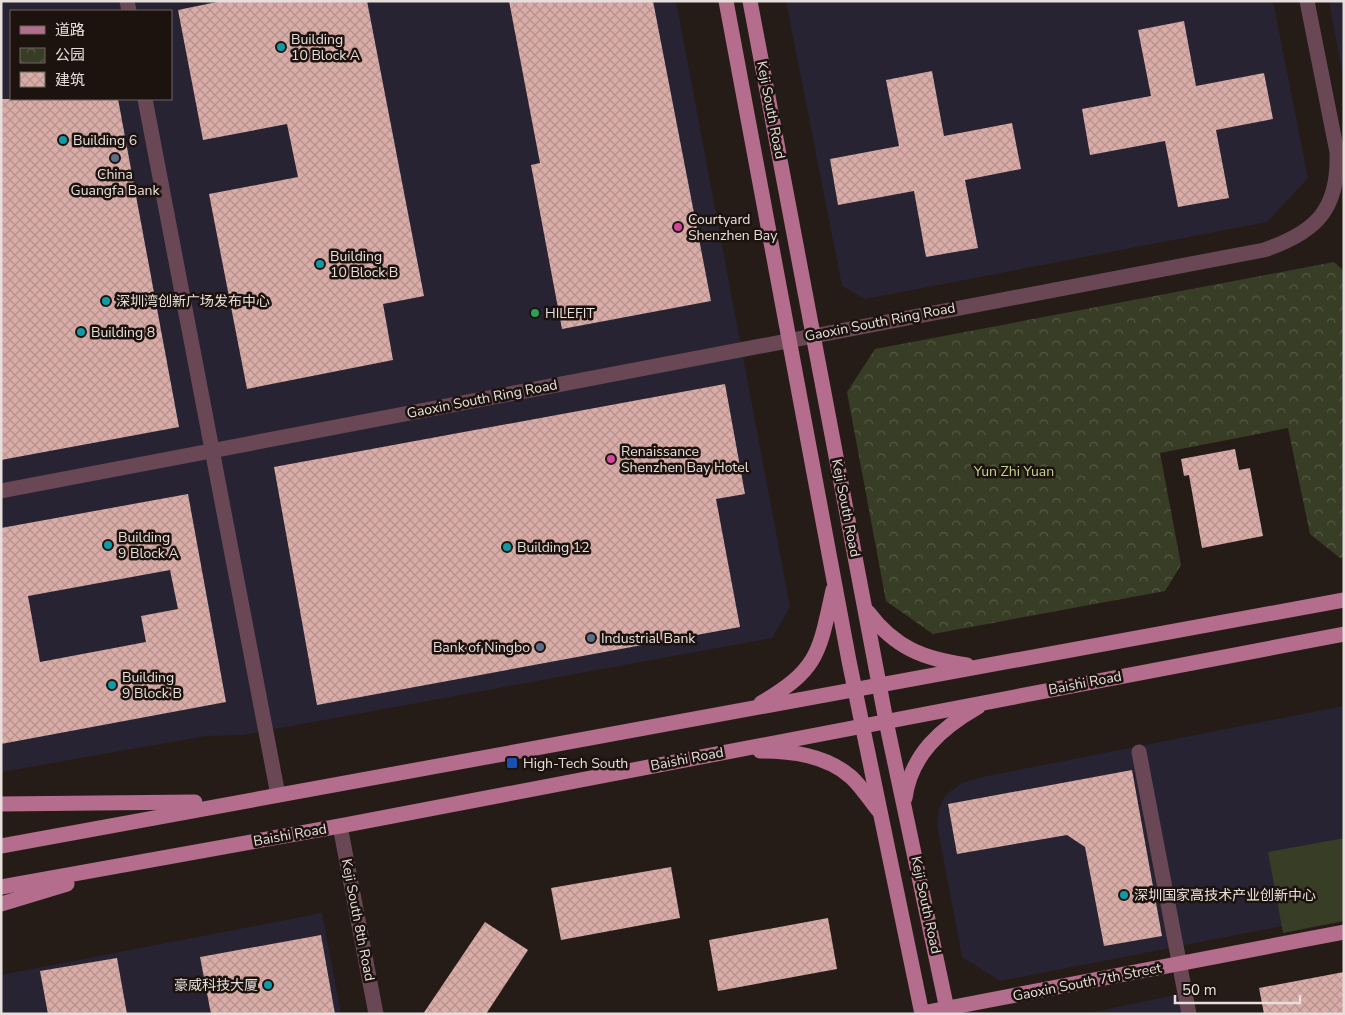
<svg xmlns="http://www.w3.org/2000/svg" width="1345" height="1015" viewBox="0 0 1345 1015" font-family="'Nunito Sans','Noto Sans SC',sans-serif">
  <defs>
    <pattern id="park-crowns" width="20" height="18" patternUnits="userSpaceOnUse" patternTransform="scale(1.25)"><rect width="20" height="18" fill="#383d25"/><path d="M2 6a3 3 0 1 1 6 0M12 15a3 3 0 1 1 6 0" fill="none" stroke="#555944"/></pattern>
    <pattern id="building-cross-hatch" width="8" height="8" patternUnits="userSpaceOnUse" patternTransform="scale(1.25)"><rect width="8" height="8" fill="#daaca8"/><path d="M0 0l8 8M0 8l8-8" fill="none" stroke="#b5928e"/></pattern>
  </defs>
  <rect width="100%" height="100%" fill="#261c17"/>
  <g fill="#272333" fill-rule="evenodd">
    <path d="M1 1H676L790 607 772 638 242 735 206 736 1 772ZM11 11H171V99H11Z"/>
    <polygon points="786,1 1273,1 1308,178 1267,222 865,299 842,286"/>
    <polygon points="1329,1 1344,1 1344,82"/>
    <polygon points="1344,706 1344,914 1000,981 962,957 937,824 939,808 947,794 962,783 987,776"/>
    <polygon points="322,913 341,1014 1,1014 1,975"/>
    <polygon points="1185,993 1189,1014 1084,1014"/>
  </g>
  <polygon fill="url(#park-crowns)" points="1334,262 1344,271 1344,557 1340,558 1310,534 1288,428 1160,453 1181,565 1165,591 933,634 886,601 847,392 875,349"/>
  <polygon fill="#383d25" points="1344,838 1344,921 1283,933 1268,852"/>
  <g fill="url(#building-cross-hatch)" fill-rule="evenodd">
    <polygon points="222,1 367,1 424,296 383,304 393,360 247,389 209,194 298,177 287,124 203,140 178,10"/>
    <polygon points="509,1 653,1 711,301 562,329 531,165 540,163"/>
    <polygon points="1184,21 1196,86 1264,73 1273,119 1216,130 1229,198 1178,207 1165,141 1090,155 1082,109 1151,96 1138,30"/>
    <polygon points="932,71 944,136 1012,123 1021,169 965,180 978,248 926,257 914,191 838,205 830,159 899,146 886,80"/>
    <polygon points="1,99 118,99 179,427 1,460"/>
    <polygon points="725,384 745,494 716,499 740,627 317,705 274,467"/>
    <polygon points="1235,449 1239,470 1250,468 1263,536 1202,548 1189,475 1184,476 1181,459"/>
    <path d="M188 494 226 702 1 744V528ZM170 570 178 609 141 616 146 642 40 662 28 596Z"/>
    <polygon points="1132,770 1162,936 1104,946 1085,847 1067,835 957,854 948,804"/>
    <polygon points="671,867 680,918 561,940 551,888"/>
    <polygon points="828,918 837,969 718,991 709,940"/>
    <polygon points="485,922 528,950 486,1014 423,1014"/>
    <polygon points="321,935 335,1014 211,1014 200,957"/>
    <polygon points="117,958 127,1014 48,1014 40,971"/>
    <polygon points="1344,972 1344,1014 1264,1014 1259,988"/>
  </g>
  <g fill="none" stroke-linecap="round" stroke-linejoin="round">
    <g stroke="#6a4755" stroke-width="15">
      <polyline points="127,1 129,11"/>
      <polyline points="145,99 278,795"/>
      <path d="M1 491 1264 250C1317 232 1339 209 1337 152L1307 1"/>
      <polyline points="1139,752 1189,1014"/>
      <polyline points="340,826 376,1014"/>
    </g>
    <g stroke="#b46d8c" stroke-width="15">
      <polyline points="726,1 849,661 922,1014"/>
      <polyline points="750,1 886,721 948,1014"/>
      <path d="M868 612C895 648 924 659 967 665"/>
      <path d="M761 703C819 669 819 653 833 590"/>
      <path d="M760 751C791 751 826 755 851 777 861 786 869 799 878 810"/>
      <path d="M905 798C911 755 941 728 978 707"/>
      <polyline points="1,804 195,802"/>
      <polyline points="1,846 1344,600"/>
      <polyline points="1,887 340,826 1344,634"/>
      <polyline points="1,904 67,884"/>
      <polyline points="922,1013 1344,932"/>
    </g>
  </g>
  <g fill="#0f9aa8" stroke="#1d130e" stroke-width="2">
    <circle cx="281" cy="47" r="5"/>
    <circle cx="63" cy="140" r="5"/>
    <circle cx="320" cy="264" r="5"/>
    <circle cx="106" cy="301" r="5"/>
    <circle cx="81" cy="332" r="5"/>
    <circle cx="108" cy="545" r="5"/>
    <circle cx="507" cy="547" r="5"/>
    <circle cx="112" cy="685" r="5"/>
    <circle cx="1124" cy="895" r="5"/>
    <circle cx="268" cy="985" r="5"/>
  </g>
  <g fill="#5c6f8a" stroke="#1d130e" stroke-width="2">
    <circle cx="115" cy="158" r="5"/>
    <circle cx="591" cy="638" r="5"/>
    <circle cx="540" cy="647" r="5"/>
  </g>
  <g fill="#d1479c" stroke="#1d130e" stroke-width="2">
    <circle cx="678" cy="227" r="5"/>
    <circle cx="611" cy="459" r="5"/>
  </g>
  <circle fill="#2e9e5b" stroke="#1d130e" stroke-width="2" cx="535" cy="313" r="5"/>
  <rect fill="#1a4fb4" stroke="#1d130e" stroke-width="2" x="506" y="757" width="12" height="12" rx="2.5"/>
  <g text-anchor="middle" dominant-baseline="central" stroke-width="5" stroke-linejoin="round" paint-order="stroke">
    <g font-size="14" fill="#e7dfdc" stroke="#1d130e" text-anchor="start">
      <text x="291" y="39">Building<tspan x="291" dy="16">10 Block A</tspan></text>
      <text x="73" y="140">Building 6</text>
      <text x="115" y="174" text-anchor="middle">China<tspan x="115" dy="16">Guangfa Bank</tspan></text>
      <text x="688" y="219">Courtyard<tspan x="688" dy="16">Shenzhen Bay</tspan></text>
      <text x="330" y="256">Building<tspan x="330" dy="16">10 Block B</tspan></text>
      <text x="116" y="301">深圳湾创新广场发布中心</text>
      <text x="545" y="313">HILEFIT</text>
      <text x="91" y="332">Building 8</text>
      <text x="621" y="451">Renaissance<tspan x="621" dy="16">Shenzhen Bay Hotel</tspan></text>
      <text x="118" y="537">Building<tspan x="118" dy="16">9 Block A</tspan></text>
      <text x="517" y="547">Building 12</text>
      <text x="601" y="638">Industrial Bank</text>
      <text x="530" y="647" text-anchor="end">Bank of Ningbo</text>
      <text x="122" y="677">Building<tspan x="122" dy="16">9 Block B</tspan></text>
      <text x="523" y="763">High-Tech South</text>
      <text x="1134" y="895">深圳国家高技术产业创新中心</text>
      <text x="258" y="985" text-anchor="end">豪威科技大厦</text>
    </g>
    <g font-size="14" fill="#e7dfdc" stroke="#1d130e">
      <text transform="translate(771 110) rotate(79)">Keji South Road</text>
      <text transform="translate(880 322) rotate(-11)">Gaoxin South Ring Road</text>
      <text transform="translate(482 399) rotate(-11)">Gaoxin South Ring Road</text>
      <text transform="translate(846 508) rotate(79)">Keji South Road</text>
      <text transform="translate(1085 683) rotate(-11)">Baishi Road</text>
      <text transform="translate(687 759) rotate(-11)">Baishi Road</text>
      <text transform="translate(290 835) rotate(-10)">Baishi Road</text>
      <text transform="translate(926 905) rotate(78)">Keji South Road</text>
      <text transform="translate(358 920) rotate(79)">Keji South 8th Road</text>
      <text transform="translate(1087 982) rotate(-11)">Gaoxin South 7th Street</text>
    </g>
    <g font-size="14" fill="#c3d192" stroke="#1d130e">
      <text x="1014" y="471">Yun Zhi Yuan</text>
    </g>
  </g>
  <rect width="1345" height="1015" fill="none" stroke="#e7dfdc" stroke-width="5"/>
  <rect x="10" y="10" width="162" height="90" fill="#1d130e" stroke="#6e6560"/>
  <rect x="20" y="26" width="25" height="8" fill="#b46d8c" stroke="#6e6560"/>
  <text x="55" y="35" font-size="15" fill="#e7dfdc">道路</text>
  <rect x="20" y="48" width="25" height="15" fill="url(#park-crowns)" stroke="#6e6560"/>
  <text x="55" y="60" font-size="15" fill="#e7dfdc">公园</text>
  <rect x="20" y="72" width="25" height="15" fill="url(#building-cross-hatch)" stroke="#6e6560"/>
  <text x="55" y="85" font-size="15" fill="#e7dfdc">建筑</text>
  <path d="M1175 995v8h125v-8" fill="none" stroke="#e7dfdc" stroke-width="2.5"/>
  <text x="1182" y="995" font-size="15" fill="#e7dfdc" stroke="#1d130e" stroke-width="4" paint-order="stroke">50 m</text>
</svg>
